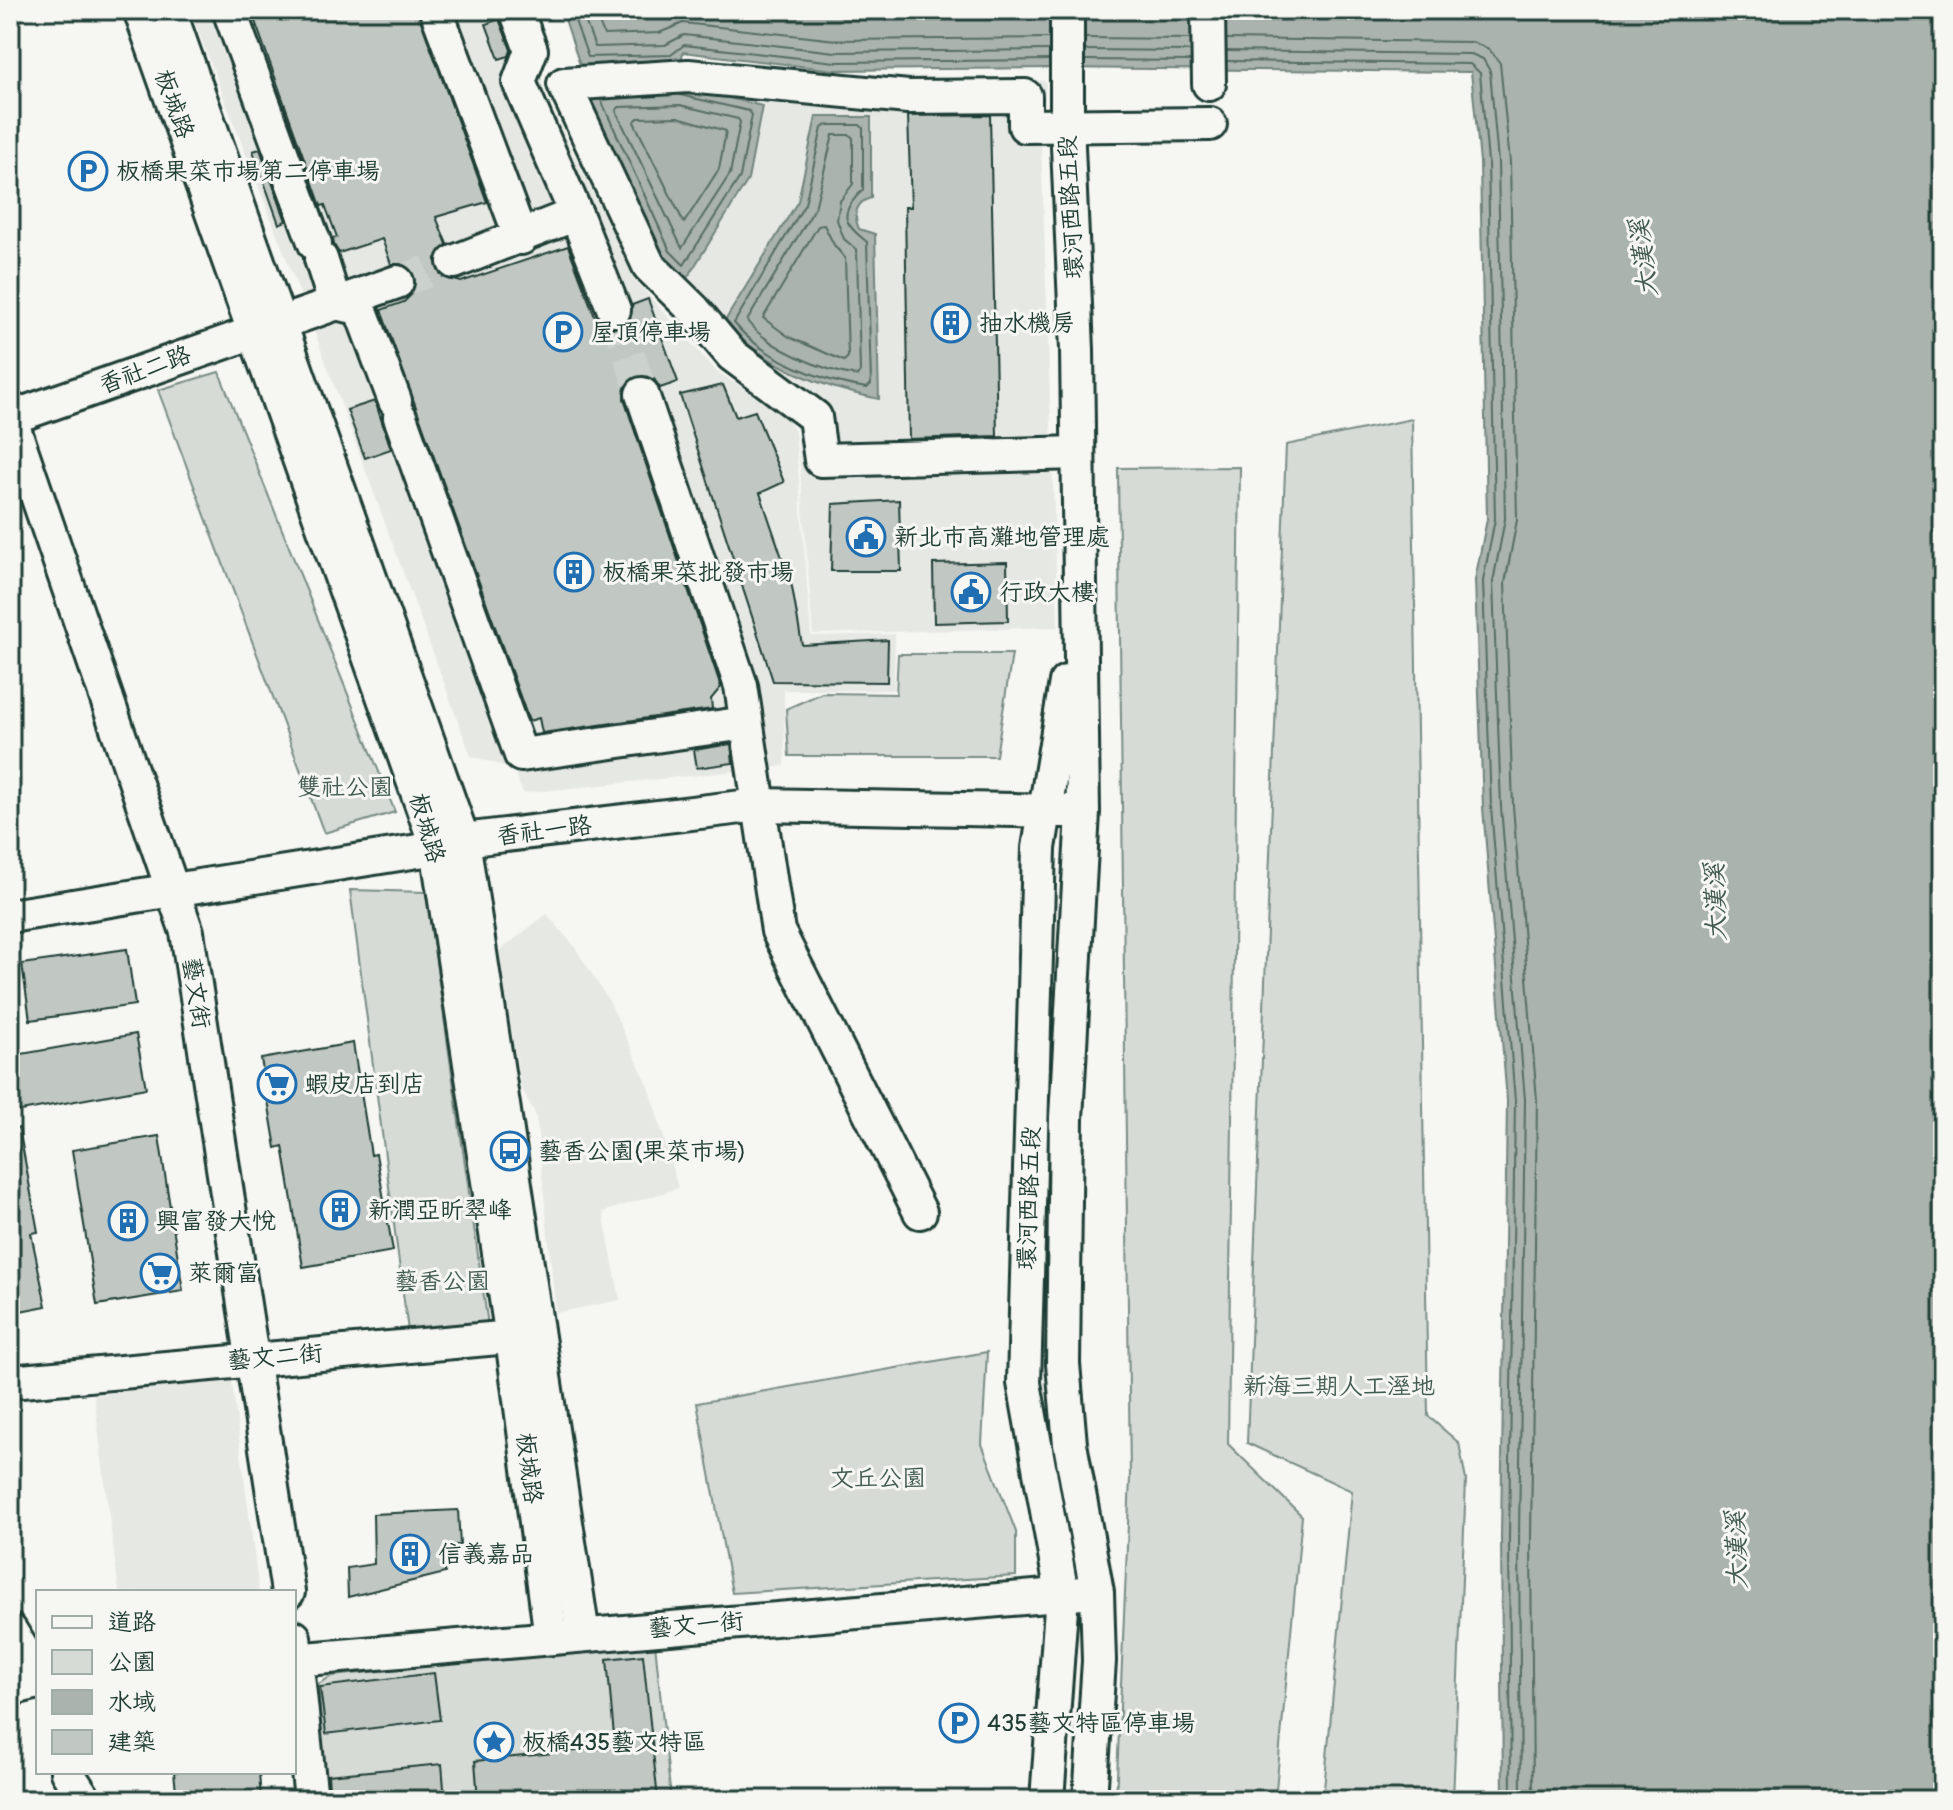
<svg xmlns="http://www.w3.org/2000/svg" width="1953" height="1810" viewBox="0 0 1953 1810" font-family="Pangolin,'LXGW WenKai TC',sans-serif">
  <rect width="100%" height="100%" fill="#f6f6f2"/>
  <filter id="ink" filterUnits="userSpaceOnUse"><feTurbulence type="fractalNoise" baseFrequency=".0125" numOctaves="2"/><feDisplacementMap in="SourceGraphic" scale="16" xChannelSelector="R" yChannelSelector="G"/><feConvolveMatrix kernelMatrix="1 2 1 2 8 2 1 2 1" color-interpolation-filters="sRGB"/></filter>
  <g filter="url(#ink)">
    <g fill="#e6e8e4">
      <polygon points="190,10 536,10 543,91 636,281 717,372 783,412 795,431 811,636 895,634 894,690 784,690 785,766 523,793 513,769 471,756 308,314"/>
      <polygon points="688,56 835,74 1046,81 1041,142 1058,627 813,634 797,430 785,410 720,369 638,280 550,96 552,71 569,65 682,68"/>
      <polygon points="547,914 574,946 609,1001 649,1087 678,1188 603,1212 620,1300 556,1313 536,1115 521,1087 499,951"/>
      <polygon points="231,1376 259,1592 119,1592 94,1395"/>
    </g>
    <g fill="#d6dbd6" stroke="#7a8c85" stroke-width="2">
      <polygon points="219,372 395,812 324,833 158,390"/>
      <polygon points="1412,419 1428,1416 1459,1443 1466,1480 1453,1800 1323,1800 1352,1491 1247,1443 1286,445"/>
      <polygon points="1240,467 1228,1444 1302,1516 1275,1800 1116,1800 1130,1478 1118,468"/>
      <polygon points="898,654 1012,654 996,756 789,756 786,709 822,693 896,694"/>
      <polygon points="350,890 426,892 488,1325 408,1331"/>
      <polygon points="987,1352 982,1444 1016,1532 1016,1576 732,1593 697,1403"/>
      <polygon points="655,1643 671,1800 327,1800 318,1684 332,1676"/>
    </g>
    <g fill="#aab3ae" stroke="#72847d" stroke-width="2">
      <polygon points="562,10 1943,10 1943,1800 1503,1800 1501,1537 1507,1101 1483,808 1475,580 1487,519 1480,162 1471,72 1050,68 834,70 683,52 681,63 580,65"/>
      <polygon points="681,86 762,106 748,180 686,280 663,256 586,90"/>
      <path d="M816 117H871V198C855 202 853 216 859 229L875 234 879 399C820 387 767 366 723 324L798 201Z"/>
    </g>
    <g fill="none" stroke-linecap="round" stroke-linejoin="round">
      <g stroke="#576c65" stroke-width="2">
        <polyline points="571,10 588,57 671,55 684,45 835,62 1049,60"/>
        <polyline points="581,10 595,47 665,45 684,35 835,52 1049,50"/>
        <polyline points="594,10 604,35 659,33 683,23 836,40 1049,38"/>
        <polyline points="1085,38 1190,39"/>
        <polyline points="1226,39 1472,42 1489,49 1500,63 1510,162 1517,520 1505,583 1513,806 1537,1100 1531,1537 1533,1800"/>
        <polyline points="1085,50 1191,51"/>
        <polyline points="1227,51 1471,54 1483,59 1490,71 1498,162 1505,519 1493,582 1501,807 1525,1100 1519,1537 1521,1800"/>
        <polyline points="1085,60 1191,61"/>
        <polyline points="1227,61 1470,64 1480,73 1488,162 1495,519 1483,581 1491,807 1515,1101 1509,1537 1511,1800"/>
        <polyline points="601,100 670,251 684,265 740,177 752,115 749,111 680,95"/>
        <polygon points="680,105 738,119 740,122 730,174 682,248 616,111 619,107"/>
        <polygon points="678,117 726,131 719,169 684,223 634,122 638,118"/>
        <path d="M826 125H860L863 128V190C837 214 844 224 867 242L871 384 867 388C823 382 763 359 734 323L805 204 822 128Z"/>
        <path d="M833 135H850L853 138V184L840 201 837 220 844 239 857 250 860 372 857 376C822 370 769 349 747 321L815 208Z"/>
        <polygon points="824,225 834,245 845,258 848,357 844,361 789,337 763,318 818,226"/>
      </g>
    </g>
    <g fill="#c1c8c3" stroke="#1f3d34" stroke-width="2">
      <polygon points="251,10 417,10 487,202 436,217 447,244 435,260 443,277 461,282 568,246 595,317 603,325 622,327 629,321 632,305 648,299 678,382 660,388 654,379 637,376 627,382 624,399 721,687 711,699 712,709 542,733 539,718 529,721 381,310 404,302 411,295 416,285 415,275 401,264 391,264 382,239 339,253 334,245 333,238 337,237 325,205 321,206"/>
      <polygon points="499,19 511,50 509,56 499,59 486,24"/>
      <polygon points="990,115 997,436 909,439 905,207 911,207 908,116"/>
      <polygon points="260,149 286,221 279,224 253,151"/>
      <polygon points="723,385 736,417 755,411 784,482 760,493 792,587 802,645 888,640 887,682 773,681 680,395"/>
      <polygon points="375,401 391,449 365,458 347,410"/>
      <polygon points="899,500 901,571 831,571 833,504"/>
      <polygon points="1007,562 1008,621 934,623 933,564"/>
      <polygon points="731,744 733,763 697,768 694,750"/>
      <polygon points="127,949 135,1005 30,1020 22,964"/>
      <polygon points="136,1034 146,1088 10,1113 10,1056"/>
      <polygon points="353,1043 371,1155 376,1154 393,1251 303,1267 283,1146 276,1148 261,1059"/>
      <polygon points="19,1128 38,1232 31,1233 46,1306 10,1313 10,1129"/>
      <polygon points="159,1136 183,1291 97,1305 72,1150"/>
      <polygon points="458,1510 460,1545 447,1545 445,1573 348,1597 347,1568 374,1564 373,1514"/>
      <polygon points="643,1655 658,1800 620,1800 619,1792 537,1800 478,1800 475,1761 615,1747 607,1659"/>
      <polygon points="434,1673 440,1720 326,1734 320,1687"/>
      <polygon points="442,1764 445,1800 330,1800 328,1775"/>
      <polygon points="174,1772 259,1772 261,1800 177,1800"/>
    </g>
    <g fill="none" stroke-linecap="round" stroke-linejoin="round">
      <g stroke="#cbd1cc" stroke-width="32" stroke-dasharray="32 16" stroke-linecap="butt">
        <polyline points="397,282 454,262"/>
        <polyline points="614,310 642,394"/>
      </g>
      <g stroke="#1f3d34" stroke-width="38">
        <g id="minor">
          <polyline points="140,10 437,848 512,1338 551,1638"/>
          <polyline points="169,10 463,840 583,1635"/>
          <polyline points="229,10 315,244"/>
          <polyline points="436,10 521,238"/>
          <polyline points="516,10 531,50 519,82 576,214"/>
          <polyline points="1067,10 1067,124 1077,350 1083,812 1066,1118 1063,1364 1070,1444 1097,1592 1099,1661 1090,1800"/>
          <polyline points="1208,10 1209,84"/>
          <polyline points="321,259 335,303 360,308 395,401"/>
          <polyline points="454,262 576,214 614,310"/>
          <polyline points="642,394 741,686 778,931 920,1212"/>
          <polyline points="10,417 187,932 288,1592"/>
          <polyline points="400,417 521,755 746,723"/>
          <polyline points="10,418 397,282"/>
          <polyline points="1078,453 821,460 815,417 732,355 694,310 649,266 564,84 688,76 908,97 1025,96 1025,126 1210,124"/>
          <polyline points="10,916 437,848 463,840 759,805 1064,811"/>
          <polyline points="10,1382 533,1335"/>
          <polyline points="10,1630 38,1675"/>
          <polyline points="294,1637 311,1800"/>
          <polyline points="294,1660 1082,1593"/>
          <polyline points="10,1689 38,1682"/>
          <polyline points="67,1772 85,1800"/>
          <polyline points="1047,1800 1062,1594 1024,1383 1039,848 1066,682"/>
        </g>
      </g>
      <use href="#minor" stroke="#f6f6f2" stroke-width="32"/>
    </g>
  </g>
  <defs>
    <g id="parking-ring" transform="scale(2)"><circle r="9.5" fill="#f6f6f2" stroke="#1f6fb2" stroke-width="1.5"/><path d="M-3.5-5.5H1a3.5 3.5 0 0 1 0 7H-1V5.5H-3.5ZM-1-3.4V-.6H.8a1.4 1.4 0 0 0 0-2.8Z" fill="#1f6fb2"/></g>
    <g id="building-ring" transform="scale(2)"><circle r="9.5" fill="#f6f6f2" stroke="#1f6fb2" stroke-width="1.5"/><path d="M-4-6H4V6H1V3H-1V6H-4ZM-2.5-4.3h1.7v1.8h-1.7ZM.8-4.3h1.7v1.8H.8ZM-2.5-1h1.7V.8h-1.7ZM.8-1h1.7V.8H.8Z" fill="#1f6fb2"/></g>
    <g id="civic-ring" transform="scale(2)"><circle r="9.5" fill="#f6f6f2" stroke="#1f6fb2" stroke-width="1.5"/><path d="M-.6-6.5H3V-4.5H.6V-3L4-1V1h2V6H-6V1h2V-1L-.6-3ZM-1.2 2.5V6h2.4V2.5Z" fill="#1f6fb2"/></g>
    <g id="supermarket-ring" transform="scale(2)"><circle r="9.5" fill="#f6f6f2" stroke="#1f6fb2" stroke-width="1.5"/><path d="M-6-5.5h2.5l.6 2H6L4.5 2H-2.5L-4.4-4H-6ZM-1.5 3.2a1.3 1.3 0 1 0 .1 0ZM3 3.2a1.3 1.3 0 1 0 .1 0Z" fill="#1f6fb2"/></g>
    <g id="bus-ring" transform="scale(2)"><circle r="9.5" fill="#f6f6f2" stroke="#1f6fb2" stroke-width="1.5"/><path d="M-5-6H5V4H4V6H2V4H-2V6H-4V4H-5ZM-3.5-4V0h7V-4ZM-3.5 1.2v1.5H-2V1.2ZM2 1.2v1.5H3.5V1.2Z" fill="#1f6fb2"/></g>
    <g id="sight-ring" transform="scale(2)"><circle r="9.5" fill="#f6f6f2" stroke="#1f6fb2" stroke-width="1.5"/><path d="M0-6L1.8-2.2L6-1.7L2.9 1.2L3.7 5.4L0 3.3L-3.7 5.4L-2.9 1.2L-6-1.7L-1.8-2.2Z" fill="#1f6fb2"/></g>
  </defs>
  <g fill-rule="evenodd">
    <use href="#parking-ring" x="88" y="171"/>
    <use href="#building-ring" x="951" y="323"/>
    <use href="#parking-ring" x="563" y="332"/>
    <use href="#civic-ring" x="866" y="537"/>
    <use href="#building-ring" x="574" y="572"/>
    <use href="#civic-ring" x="971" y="592"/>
    <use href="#supermarket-ring" x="277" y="1084"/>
    <use href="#bus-ring" x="510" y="1151"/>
    <use href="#building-ring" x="340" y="1210"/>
    <use href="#building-ring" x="128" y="1221"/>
    <use href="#supermarket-ring" x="160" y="1273"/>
    <use href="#building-ring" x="410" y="1554"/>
    <use href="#parking-ring" x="959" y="1723"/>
    <use href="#sight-ring" x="494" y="1742"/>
  </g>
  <g text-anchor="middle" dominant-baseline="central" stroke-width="6" stroke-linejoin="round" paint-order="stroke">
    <g font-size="24" fill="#1f3d34" stroke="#f6f6f2">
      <text transform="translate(174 104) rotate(70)">板城路</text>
      <text transform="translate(1071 207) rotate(-93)">環河西路五段</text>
      <text transform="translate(145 370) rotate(-20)">香社二路</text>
      <text transform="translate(427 828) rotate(74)">板城路</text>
      <text transform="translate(544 831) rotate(-7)">香社一路</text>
      <text transform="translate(196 993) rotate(81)">藝文街</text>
      <text transform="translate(1029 1198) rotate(-88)">環河西路五段</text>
      <text transform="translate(275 1357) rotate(-5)">藝文二街</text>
      <text transform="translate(529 1468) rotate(83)">板城路</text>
      <text transform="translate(696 1625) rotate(-5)">藝文一街</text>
    </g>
    <g font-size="24" fill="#1f3d34" stroke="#f6f6f2" text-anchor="start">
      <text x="116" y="171">板橋果菜市場第二停車場</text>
      <text x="979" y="323">抽水機房</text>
      <text x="591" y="332">屋頂停車場</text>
      <text x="894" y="537">新北市高灘地管理處</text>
      <text x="602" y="572">板橋果菜批發市場</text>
      <text x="999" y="592">行政大樓</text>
      <text x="305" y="1084">蝦皮店到店</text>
      <text x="538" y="1151">藝香公園(果菜市場)</text>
      <text x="368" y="1210">新潤亞昕翠峰</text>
      <text x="156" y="1221">興富發大悦</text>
      <text x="188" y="1273">萊爾富</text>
      <text x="438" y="1554">信義嘉品</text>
      <text x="987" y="1723">435藝文特區停車場</text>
      <text x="522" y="1742">板橋435藝文特區</text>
    </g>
    <g font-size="24" fill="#445d54" stroke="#f6f6f2">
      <text x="345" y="787">雙社公園</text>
      <text x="442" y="1281">藝香公園</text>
      <text x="1339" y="1386">新海三期人工溼地</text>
      <text x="878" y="1478">文丘公園</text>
    </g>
    <g font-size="26" font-style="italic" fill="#425a52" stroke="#f6f6f2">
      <text transform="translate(1644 258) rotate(-97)">大漢溪</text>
      <text transform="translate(1716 902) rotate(-92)">大漢溪</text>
      <text transform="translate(1737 1550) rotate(-92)">大漢溪</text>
    </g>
  </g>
  <rect width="1953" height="1810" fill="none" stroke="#f6f6f2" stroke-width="40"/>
  <rect x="20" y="20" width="1913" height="1770" fill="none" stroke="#1f3d34" stroke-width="3" filter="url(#ink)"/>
  <rect x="36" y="1590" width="260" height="184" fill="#f6f6f2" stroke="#a0aca6" stroke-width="2"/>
  <rect x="52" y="1616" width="40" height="12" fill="#f6f6f2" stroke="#a0aca6" stroke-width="2"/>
  <text x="108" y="1630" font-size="24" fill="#1f3d34">道路</text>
  <rect x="52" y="1650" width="40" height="24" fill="#d6dbd6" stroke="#a0aca6" stroke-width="2"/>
  <text x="108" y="1670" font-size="24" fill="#1f3d34">公園</text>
  <rect x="52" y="1690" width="40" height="24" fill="#aab3ae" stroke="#a0aca6" stroke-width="2"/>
  <text x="108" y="1710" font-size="24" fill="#1f3d34">水域</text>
  <rect x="52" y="1730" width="40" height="24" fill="#c1c8c3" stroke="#a0aca6" stroke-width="2"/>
  <text x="108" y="1750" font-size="24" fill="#1f3d34">建築</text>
</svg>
